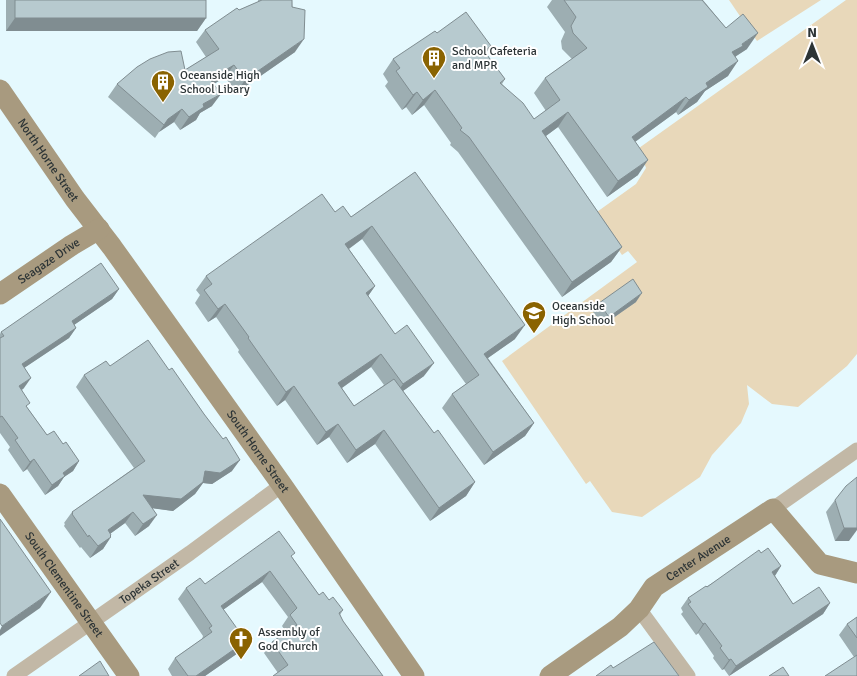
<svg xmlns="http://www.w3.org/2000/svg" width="857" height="676" viewBox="0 0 857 676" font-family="Signika,sans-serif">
  <rect width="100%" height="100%" fill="#e5f9fe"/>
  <g fill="#e8d8ba">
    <polygon points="729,0 821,0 757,41"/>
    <polygon points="846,0 857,0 857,354 847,366 798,407 772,404 747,385 749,404 741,423 712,455 700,477 642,517 612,512 590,481 586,484 502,361 637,262 628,251 622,255 594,214 636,184 646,168 639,148"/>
  </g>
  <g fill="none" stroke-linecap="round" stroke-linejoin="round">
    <g stroke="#c2b8a6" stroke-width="15">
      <polyline points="773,509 857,450"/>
      <polyline points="639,609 688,676"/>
      <path id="s1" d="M14 676 190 553 282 485"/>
    </g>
    <g stroke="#a89a7f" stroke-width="21">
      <path id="s2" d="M0 90 75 199 112 247 282 485 414 676"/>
      <path id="s3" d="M0 294 72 245 99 229"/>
      <path id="s4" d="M0 494 129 676"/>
      <path id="s5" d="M550 676 620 627 639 609 654 587 773 509 820 564 857 573"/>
    </g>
  </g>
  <g fill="#9daeb2" fill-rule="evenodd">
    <polygon points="6,0 206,0 206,18 197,31 6,31"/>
    <polygon points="258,0 292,0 295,52 236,93 225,77 214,84 212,106 200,113 196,120 180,130 174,122 159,132 155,138 108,97 117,84 185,70 206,57 196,42 205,30 239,10 258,2"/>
    <polygon points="552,0 703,0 726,28 747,49 735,57 728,76 705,91 697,102 678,115 676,112 635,142 638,175 607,197 558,127 546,136 622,247 611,262 562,297 458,152 450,145 451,143 424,105 412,115 406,107 402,110 385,86 388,82 383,74 393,59 437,33 486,53 505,79 502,84 534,119 546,111 534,93 545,78 572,59 562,49 561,41 565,32 547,7"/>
    <path d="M415 172 515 339 488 358 534 423 525 436 484 465 442 408 452 394 466 384 362 239 349 249 375 286 368 296 424 376 403 391 434 433 475 482 466 496 430 521 375 444 347 463 329 437 317 445 285 400 277 406 238 352 239 350 216 317 208 322 195 303 200 295 196 290 206 276 335 212 351 217ZM371 367 384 385 354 406 342 388Z"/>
    <polygon points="119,289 112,299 74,325 76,328 69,338 24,368 24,388 22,390 27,407 47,435 63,444 79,461 73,471 64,477 58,486 45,495 27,469 23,472 8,450 10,447 0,433 0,334 1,332"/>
    <polygon points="636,302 603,325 593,312 599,303"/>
    <polygon points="110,366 232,471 212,484 203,483 195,494 173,511 153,508 149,526 135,536 125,523 110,534 110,537 103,549 90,558 81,547 80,548 64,526 65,524 64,523 72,512 134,468 76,387 84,375"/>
    <polygon points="835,500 849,541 835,541 826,512"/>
    <polygon points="761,553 781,566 775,576 793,604 830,603 823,614 729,676 724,669 722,670 713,658 714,656 698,633 696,635 681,614 683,612 681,608 688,598"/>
    <polygon points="292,557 319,595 329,600 343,610 340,615 343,621 383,676 278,673 264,653 272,642 286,632 282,626 288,617 262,582 223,610 246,641 238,653 205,676 172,676 168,669 175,658 202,639 203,636 178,599 186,588 205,584"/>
    <polygon points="857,617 857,676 854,657 839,635 847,624"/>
  </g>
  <g fill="#808d91">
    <polygon points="15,18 206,18 197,31 6,31"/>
    <polygon points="758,33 747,49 736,56 732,62 732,52 742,44"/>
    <polygon points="304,39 295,52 236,93 245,80"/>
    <polygon points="491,46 480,61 484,51"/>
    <polygon points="738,61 728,76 705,91 697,102 678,115 689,100 706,83"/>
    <polygon points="234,65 225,77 201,92 210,79"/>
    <polygon points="435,90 424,105 412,115 423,100"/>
    <polygon points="417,92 406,107 402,110 413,95"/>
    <polygon points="221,94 212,106 200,113 196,120 180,130 189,117 203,104"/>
    <polygon points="686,97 676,112 621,152 632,137"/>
    <polygon points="182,109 174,122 159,132 168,119"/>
    <polygon points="568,112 558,127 532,146 542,131"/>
    <polygon points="648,160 638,175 607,197 618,181"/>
    <polygon points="372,226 362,239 336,258 345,244"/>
    <polygon points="622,247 611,262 562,297 572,282"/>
    <polygon points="375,286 366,299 366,293"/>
    <polygon points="119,289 112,299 65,331 72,321"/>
    <polygon points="642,293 636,302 603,325 609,317"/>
    <polygon points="225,304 216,317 208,322 218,309"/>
    <polygon points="525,325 515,339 475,367 484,354"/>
    <polygon points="76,328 69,338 15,374 22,364"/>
    <polygon points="381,354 371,367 329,397 338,383"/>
    <polygon points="434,363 424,376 393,398 403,384"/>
    <polygon points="31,378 24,388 12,396 19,386"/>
    <polygon points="294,386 285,400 277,406 286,392"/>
    <polygon points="534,423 525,436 484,465 493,452"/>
    <polygon points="338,424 329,437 317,445 326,432"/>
    <polygon points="384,430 375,444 347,463 356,450"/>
    <polygon points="34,459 27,469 23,472 30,462"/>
    <polygon points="240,460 232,471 212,484 203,483 195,494 173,511 135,506 143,495 205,471"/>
    <polygon points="79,461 73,471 64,477 58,486 45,495 52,485 63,473"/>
    <polygon points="475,482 466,496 430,521 439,508"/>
    <polygon points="133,512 125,523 100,541 108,530"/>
    <polygon points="157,515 149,526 135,536 143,524"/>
    <polygon points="844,528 857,528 857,530 849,541 835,541"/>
    <polygon points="111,535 109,539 111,537 103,549 90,558 98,546"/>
    <polygon points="781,566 774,577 772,572"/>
    <polygon points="270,571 262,582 213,617 221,606"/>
    <polygon points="51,592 40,608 0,636 0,630 2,626"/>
    <polygon points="830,603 823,614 729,676 736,666"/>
    <polygon points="705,623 698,633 696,635 703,624"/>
    <polygon points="246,641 238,653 205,676 196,676"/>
    <polygon points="731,659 724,669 722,670 729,660"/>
  </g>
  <g fill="#b7cacf" stroke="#808d91">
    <rect x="15" y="0" width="191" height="18"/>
    <polygon points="262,0 292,0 292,7 305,10 304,39 245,80 234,65 210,79 221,94 203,104 204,107 189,117 182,109 168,119 164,125 117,84 137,67 150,59 168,52 181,51 185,70 219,49 205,30 237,8 239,10"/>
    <polygon points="564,0 702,0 726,28 743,14 758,33 742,44 743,46 732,52 738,61 706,83 708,87 689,100 686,97 632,137 648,160 618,181 568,112 542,131 622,247 572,282 469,137 460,130 462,128 435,90 423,100 417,92 413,95 396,71 400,68 393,59 435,31 437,33 466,12 491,46 484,51 505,79 500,83 523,103 534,119 560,100 545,78 587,48 573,33 571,26 576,17"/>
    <polygon points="415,172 525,325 484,354 534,423 493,452 452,394 479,375 372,226 345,244 375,286 366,293 395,334 407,325 434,363 403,384 381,354 338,383 354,406 394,379 434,433 438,430 475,482 439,508 384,430 356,450 338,424 326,432 294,386 286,392 248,338 249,337 225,304 218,309 204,290 212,284 206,276 322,194 335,212 343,206 351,217"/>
    <polygon points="101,263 119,289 72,321 76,328 22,364 31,378 19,386 30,403 26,406 47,435 54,431 63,444 66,442 79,461 63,473 65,476 52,485 34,459 30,462 15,440 18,438 2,416 0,417 0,338 4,336 1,332"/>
    <polygon points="633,279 642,293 609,317 599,303"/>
    <polygon points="148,340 169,370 172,368 204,414 223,439 226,437 240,460 220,473 205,471 203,482 181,499 143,495 157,515 143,524 133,512 108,530 111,535 110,536 111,537 98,546 89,535 88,537 72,514 73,513 72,512 145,461 84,375 106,361 110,366"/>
    <polygon points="857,477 857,528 844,528 835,500 846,486"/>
    <polygon points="0,519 51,592 2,626 0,623"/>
    <polygon points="279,531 295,553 291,556 319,595 323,592 329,600 333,597 343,610 339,613 343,621 383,676 273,676 288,665 272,642 297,625 290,615 297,608 270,571 221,606 246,641 196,676 188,676 175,658 212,632 209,628 212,626 186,588 200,578 205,584"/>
    <polygon points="768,548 781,566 772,572 793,604 819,587 830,603 736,666 731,659 729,660 720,648 722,646 705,623 703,624 688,604 691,602 688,598 706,586 707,587 759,550 761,553"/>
    <polygon points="857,617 857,638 847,624"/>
    <polygon points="654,642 679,676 596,676 611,665 613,668"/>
    <polygon points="857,655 857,676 825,676"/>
    <polygon points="100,661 109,676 79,676"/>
    <polygon points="783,667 789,676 769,676"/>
  </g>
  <defs>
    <g id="building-pin" transform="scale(1.25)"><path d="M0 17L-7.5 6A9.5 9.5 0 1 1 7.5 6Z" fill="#8a6301" stroke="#fff"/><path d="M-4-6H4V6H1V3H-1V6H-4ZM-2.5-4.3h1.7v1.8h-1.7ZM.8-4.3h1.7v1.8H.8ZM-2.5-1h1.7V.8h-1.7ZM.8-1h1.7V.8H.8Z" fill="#fff"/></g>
    <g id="school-pin" transform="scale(1.25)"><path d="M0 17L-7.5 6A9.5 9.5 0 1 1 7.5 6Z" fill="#8a6301" stroke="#fff"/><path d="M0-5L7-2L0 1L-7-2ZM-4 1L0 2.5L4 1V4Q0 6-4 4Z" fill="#fff"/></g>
    <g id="church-pin" transform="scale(1.25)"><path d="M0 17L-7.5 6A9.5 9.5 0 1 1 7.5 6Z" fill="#8a6301" stroke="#fff"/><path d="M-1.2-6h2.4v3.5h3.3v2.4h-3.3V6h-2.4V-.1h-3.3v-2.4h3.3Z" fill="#fff"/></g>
  </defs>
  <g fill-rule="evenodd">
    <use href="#building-pin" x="434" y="58"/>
    <use href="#building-pin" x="163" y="82"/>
    <use href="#school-pin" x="534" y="313"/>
    <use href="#church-pin" x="241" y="639"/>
  </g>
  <g text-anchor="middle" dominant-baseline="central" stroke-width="4" stroke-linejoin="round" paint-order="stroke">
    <g font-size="12" fill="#2c3436" stroke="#fff" text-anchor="start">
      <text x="452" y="51">School Cafeteria<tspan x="452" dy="14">and MPR</tspan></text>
      <text x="180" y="75">Oceanside High<tspan x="180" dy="14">School Libary</tspan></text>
      <text x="552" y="306">Oceanside<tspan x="552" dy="14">High School</tspan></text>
      <text x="258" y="632">Assembly of<tspan x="258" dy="14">God Church</tspan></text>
    </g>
    <g font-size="12" fill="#2c3436" stroke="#fff">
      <text stroke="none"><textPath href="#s2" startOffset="85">North Horne Street</textPath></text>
      <text stroke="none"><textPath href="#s3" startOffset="59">Seagaze Drive</textPath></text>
      <text stroke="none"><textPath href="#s2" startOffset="444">South Horne Street</textPath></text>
      <text stroke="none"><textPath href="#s5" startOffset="191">Center Avenue</textPath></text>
      <text stroke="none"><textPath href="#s1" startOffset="165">Topeka Street</textPath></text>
      <text stroke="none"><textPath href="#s4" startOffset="111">South Clementine Street</textPath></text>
    </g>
  </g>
  <g transform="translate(812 45)" stroke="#ffffff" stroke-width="4" paint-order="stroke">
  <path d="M0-4L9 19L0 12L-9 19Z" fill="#2c3436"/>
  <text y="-8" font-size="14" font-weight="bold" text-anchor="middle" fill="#2c3436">N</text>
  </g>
</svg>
